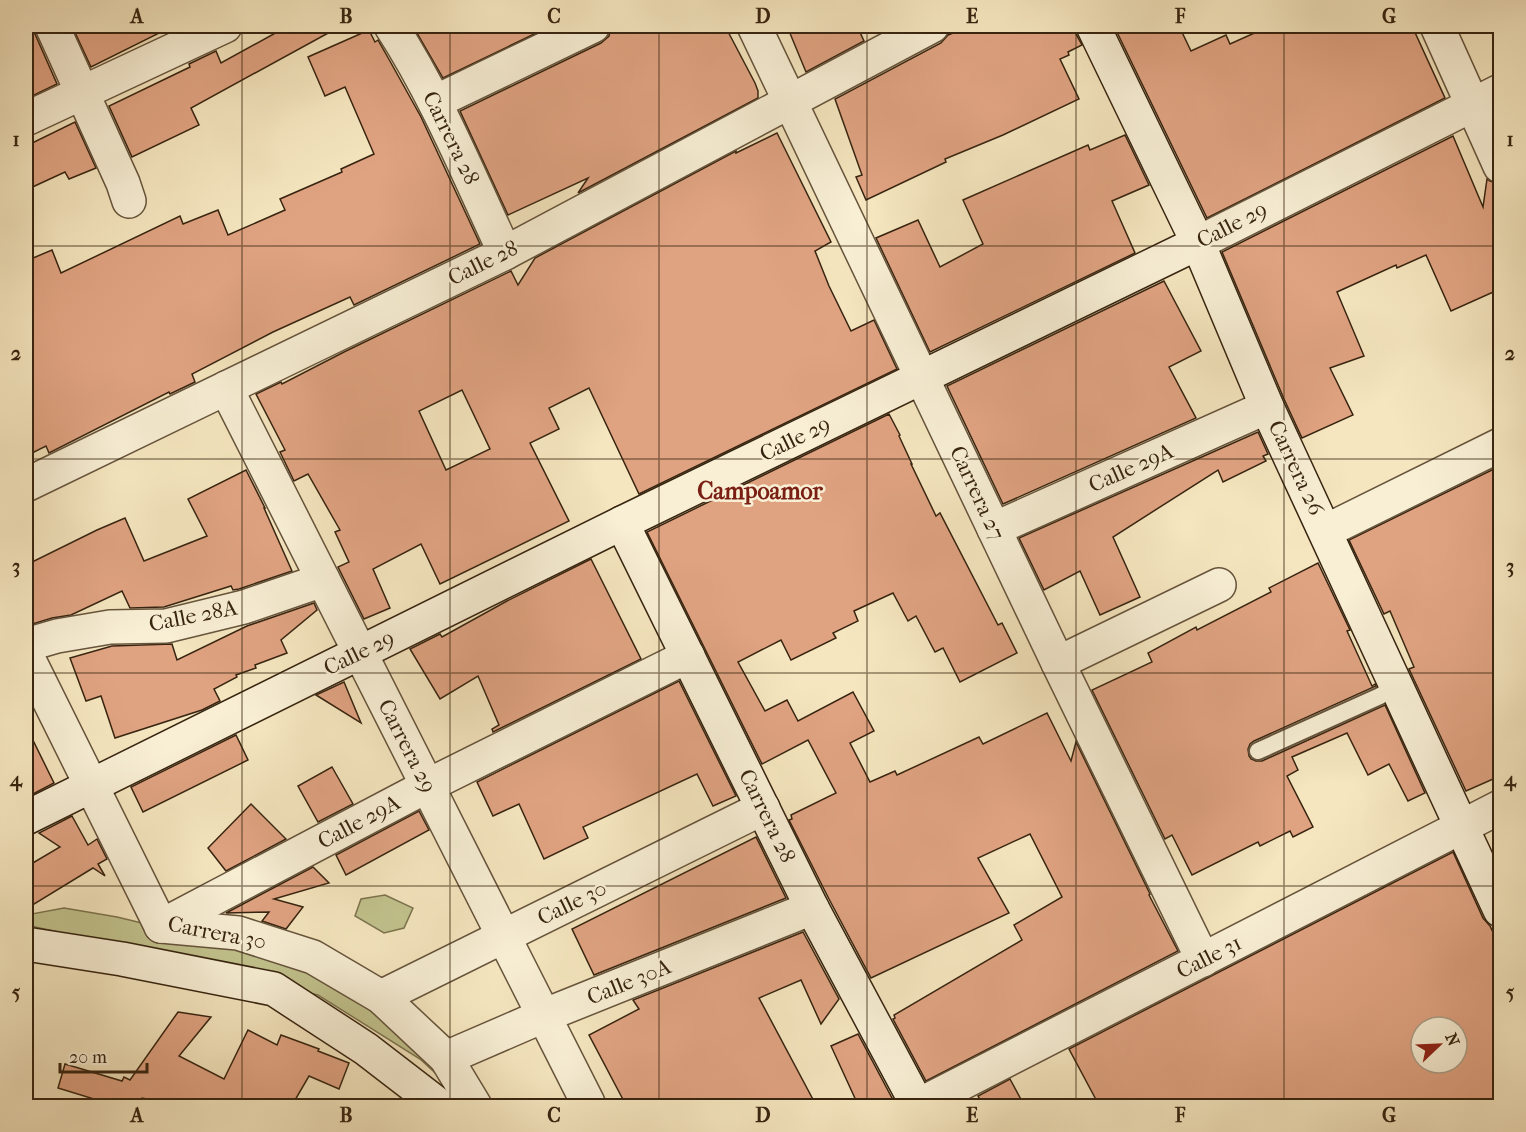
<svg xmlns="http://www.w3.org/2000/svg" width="1526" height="1132" viewBox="0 0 1526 1132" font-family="'IM FELL French Canon',serif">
  <rect width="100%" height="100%" fill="#f5e6bf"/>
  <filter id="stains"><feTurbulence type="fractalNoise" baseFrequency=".00333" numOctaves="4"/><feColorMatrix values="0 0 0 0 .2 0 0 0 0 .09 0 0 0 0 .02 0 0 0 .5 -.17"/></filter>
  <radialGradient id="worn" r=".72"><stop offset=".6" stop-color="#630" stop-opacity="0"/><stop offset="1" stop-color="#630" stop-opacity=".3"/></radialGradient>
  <g fill="#c2c38e" stroke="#7c744f" stroke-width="1.5">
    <polygon points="385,895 413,908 404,928 384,933 355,916 361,899"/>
    <polygon points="64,908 117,917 279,956 388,1009 467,1102 420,1059 318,995 163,960 81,937 26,925 26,915"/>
  </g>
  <g fill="#e0a382" stroke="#372410" stroke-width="1.5" fill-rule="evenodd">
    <polygon points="26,26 33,26 35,34 57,84 26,99"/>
    <polygon points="72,26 182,26 174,29 173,26 91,67"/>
    <polygon points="288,26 341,26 191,108 199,125 132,157 109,106 190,67 189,64 216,51 221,63"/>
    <polygon points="413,26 551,26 443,78"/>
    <polygon points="611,26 725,26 755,83 758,91 758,98 578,193 588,178 508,215 460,111 601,43 609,36"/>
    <polygon points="787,26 857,26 864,41 806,72"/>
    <polygon points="971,26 1074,26 1076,34 1082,45 1068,52 1069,55 1060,59 1079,99 1003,135 945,159 946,162 866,200 856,177 862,175 835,99 941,43 948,35"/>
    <polygon points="1114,26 1179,26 1191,51 1226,35 1230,44 1270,26 1412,26 1445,98 1207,218"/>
    <polygon points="369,30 375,42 378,40 391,63 421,117 480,244 354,305 350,297 273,332 192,374 195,382 170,394 169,392 49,453 46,446 26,456 26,261 52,250 61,273 180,216 183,224 218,210 228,235 285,210 280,199 342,172 341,169 374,154 345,87 325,96 308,57"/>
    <polygon points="75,122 96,168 69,179 65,172 26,190 26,146"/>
    <path d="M777 133 831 242 815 251 829 286 851 331 874 320 897 369 639 494 589 388 549 408 559 429 530 443 569 521 440 584 421 544 373 569 390 608 364 619 338 567 349 562 335 532 340 530 308 474 294 481 280 452 285 450 256 394 281 382 282 384 344 352 511 271 518 285 535 258 736 151V153ZM462 390 490 449 446 470 419 411Z"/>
    <polygon points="1125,135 1149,185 1112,201 1135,253 930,352 876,238 918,220 940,267 983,244 963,200 1088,145 1090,150"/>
    <polygon points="1453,136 1483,207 1487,179 1490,181 1500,184 1500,289 1451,311 1426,255 1397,268 1396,265 1337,292 1364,356 1330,368 1353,415 1302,438 1284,399 1222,252"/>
    <polygon points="1164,281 1201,351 1169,367 1196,418 1003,504 947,386"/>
    <polygon points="889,414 900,435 899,436 912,464 911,464 936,516 940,513 998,625 1002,623 1017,653 960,682 943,648 935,652 916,616 908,621 893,593 854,611 858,621 833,633 836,638 791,660 781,640 738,662 765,711 787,700 798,721 853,692 874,731 850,743 870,782 895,771 897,775 979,737 983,744 1047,713 1071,761 1076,742 1150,894 1149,895 1178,951 926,1081 893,1019 895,1018 894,1015 1022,940 1014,925 1062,897 1030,834 978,858 1009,913 871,978 829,899 789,820 792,819 791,815 836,793 808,740 762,764 647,532"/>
    <polygon points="1258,432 1268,454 1263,456 1266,461 1223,482 1218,470 1113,537 1140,597 1100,615 1080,571 1044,590 1019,538"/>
    <polygon points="1500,466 1500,776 1466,791 1409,669 1414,667 1390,611 1384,614 1349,540"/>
    <polygon points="246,470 265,508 264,508 292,571 239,589 233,590 231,586 164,607 130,608 122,591 71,615 52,618 26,626 26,565 97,530 125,518 144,561 207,536 188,499"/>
    <polygon points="591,559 641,659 493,732 492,729 499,725 478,676 440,699 410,649 440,634 442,637 507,601"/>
    <polygon points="1318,563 1350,630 1347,631 1372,686 1375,684 1376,686 1254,741 1250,744 1248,749 1249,756 1251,759 1256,761 1262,761 1385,705 1425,793 1408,801 1389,764 1368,775 1347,733 1292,757 1298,770 1287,776 1313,827 1293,837 1290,831 1260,846 1258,842 1192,875 1172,835 1165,839 1092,690 1152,662 1148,653 1196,627 1197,630 1271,592 1269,588"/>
    <polygon points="314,603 317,610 281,640 287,653 255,665 256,668 236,675 237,677 214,689 220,701 202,710 115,738 101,696 86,701 70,658 112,646 172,644 177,660 247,626"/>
    <polygon points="679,681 736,796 713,806 697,774 583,827 588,838 544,859 519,804 493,816 477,782"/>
    <polygon points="344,682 361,723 316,695"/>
    <polygon points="26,726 54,783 33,794 26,778"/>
    <polygon points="236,735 248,760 143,812 131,787"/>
    <polygon points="332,767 353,804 318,822 298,786"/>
    <polygon points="251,804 286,839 226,871 208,848"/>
    <polygon points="419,811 429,830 346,875 336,855"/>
    <polygon points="72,816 88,845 97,839 107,859 98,864 105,876 93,868 26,909 26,867 60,847 39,833"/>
    <polygon points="756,837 786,898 594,975 572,929"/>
    <path d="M1453 852 1483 918 1490 926 1500 947V1107H1100L1069 1049ZM1421 1027H1457V1063H1421Z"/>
    <polygon points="313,867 329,883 274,899 303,907 286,929 262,921 269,912 226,913"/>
    <polygon points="803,932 839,999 821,1024 801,980 759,998 817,1107 627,1107 589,1035 639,1009 633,1000"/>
    <polygon points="178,1012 211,1017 179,1056 224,1079 248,1030 277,1045 281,1035 319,1049 318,1051 349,1063 339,1089 309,1076 291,1107 191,1107 142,1098 138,1107 120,1107 58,1088 65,1064 122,1081 124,1077 130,1080"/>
    <polygon points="858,1034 893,1100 881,1107 859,1107 831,1046"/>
    <polygon points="1010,1079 1025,1107 984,1107 978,1096"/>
  </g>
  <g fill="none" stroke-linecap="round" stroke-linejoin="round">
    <g stroke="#66543c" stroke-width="20">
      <polyline id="lane" points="1258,751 1380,696 1396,686"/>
    </g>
    <g stroke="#66543c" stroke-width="36">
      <g id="street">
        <polyline points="52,26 123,183 129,201"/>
        <path d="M391 26C437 97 469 176 505 253"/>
        <polyline points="754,26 1058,663 1203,960"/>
        <polyline points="1437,26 1500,166"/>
        <polyline points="435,102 593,26"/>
        <polyline points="26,119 225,26"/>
        <polyline points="1198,243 1500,91"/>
        <polyline points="226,388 588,1103"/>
        <polyline points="26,485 505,253 932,26"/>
        <polyline points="994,529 1267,407"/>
        <polyline points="1326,531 1500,445"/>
        <polyline points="26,645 57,636 110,627 166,626 244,607 323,580"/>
        <polyline points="26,654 161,926"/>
        <polyline points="1058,663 1219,585"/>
        <polyline points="161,926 427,786 688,656"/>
        <polyline points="161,926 238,933 313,957 381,997 446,1058 475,1106"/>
        <polyline points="381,997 763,808"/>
        <polyline points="446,1058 543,1016 812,908"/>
        <polyline points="917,1106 1500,807"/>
      </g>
    </g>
    <g stroke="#372410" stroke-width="36">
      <g id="secondary">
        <polyline points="1093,26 1198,243 1267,407 1500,910"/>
        <polyline points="622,523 812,908 918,1106"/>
        <polyline points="26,818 622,523 1198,243"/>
        <polyline points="26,944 122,959 274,989 366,1049 440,1106"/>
      </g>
    </g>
    <use href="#lane" stroke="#f8efd5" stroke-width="16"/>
    <use href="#street" stroke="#f8efd5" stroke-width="33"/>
    <use href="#secondary" stroke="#f8efd5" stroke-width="33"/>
  </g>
  <path fill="none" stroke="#372410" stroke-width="1.5" stroke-opacity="0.55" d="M242 26V1106M450 26V1106M659 26V1106M867 26V1106M1076 26V1106M1284 26V1106M26 246H1500M26 459H1500M26 673H1500M26 886H1500"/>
  <g text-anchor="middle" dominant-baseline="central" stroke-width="5" stroke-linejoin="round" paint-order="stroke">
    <g font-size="22" fill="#372410" stroke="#f8efd5">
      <text transform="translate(451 138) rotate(64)">Carrera 28</text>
      <text transform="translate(1232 225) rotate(-27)">Calle 29</text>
      <text transform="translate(483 263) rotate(-26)">Calle 28</text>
      <text transform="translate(795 439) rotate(-26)">Calle 29</text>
      <text transform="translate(1131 468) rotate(-24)">Calle 29A</text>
      <text transform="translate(1296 468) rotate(65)">Carrera 26</text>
      <text transform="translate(977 493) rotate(65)">Carrera 27</text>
      <text transform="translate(193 616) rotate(-11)">Calle 28A</text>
      <text transform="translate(359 653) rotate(-26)">Calle 29</text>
      <text transform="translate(407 746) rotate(63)">Carrera 29</text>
      <text transform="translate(767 816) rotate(64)">Carrera 28</text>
      <text transform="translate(359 822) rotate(-28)">Calle 29A</text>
      <text transform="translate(572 903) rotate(-26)">Calle 30</text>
      <text transform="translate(217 933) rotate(11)">Carrera 30</text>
      <text transform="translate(1209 957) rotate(-27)">Calle 31</text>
      <text transform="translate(629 982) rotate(-22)">Calle 30A</text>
    </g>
    <g font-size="24" font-weight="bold" fill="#7a1f14" stroke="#f8efd5">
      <text x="760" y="491">Campoamor</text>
    </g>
  </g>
  <rect width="1526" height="1132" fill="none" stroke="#f5e6bf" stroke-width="66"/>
  <g transform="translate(1439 1045) rotate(67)"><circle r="28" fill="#f8efd5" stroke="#ab9e86" stroke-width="1.5"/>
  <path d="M0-4.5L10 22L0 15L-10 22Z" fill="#8f2418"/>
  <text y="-9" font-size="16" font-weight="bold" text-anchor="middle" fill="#372410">N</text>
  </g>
  <path d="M60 1063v9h87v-9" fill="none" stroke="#372410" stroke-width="3"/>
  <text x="69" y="1063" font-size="18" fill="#372410" stroke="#f8efd5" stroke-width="4.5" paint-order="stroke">20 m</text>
  <rect x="33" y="33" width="1460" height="1066" fill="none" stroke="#372410" stroke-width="2"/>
  <g font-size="20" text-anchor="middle" font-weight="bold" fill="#372410">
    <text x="137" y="23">A</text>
    <text x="346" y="23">B</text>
    <text x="554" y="23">C</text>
    <text x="763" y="23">D</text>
    <text x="972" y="23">E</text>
    <text x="1180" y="23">F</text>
    <text x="1389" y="23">G</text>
    <text x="16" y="146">1</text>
    <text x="1510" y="146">1</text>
    <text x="16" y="360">2</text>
    <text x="1510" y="360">2</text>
    <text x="16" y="573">3</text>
    <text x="1510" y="573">3</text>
    <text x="16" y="786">4</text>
    <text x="1510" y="786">4</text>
    <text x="16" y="999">5</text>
    <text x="1510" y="999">5</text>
    <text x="137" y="1122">A</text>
    <text x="346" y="1122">B</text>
    <text x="554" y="1122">C</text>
    <text x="763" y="1122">D</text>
    <text x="972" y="1122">E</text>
    <text x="1180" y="1122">F</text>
    <text x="1389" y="1122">G</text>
  </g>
  <rect width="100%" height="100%" filter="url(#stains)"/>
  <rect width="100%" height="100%" fill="url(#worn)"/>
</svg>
